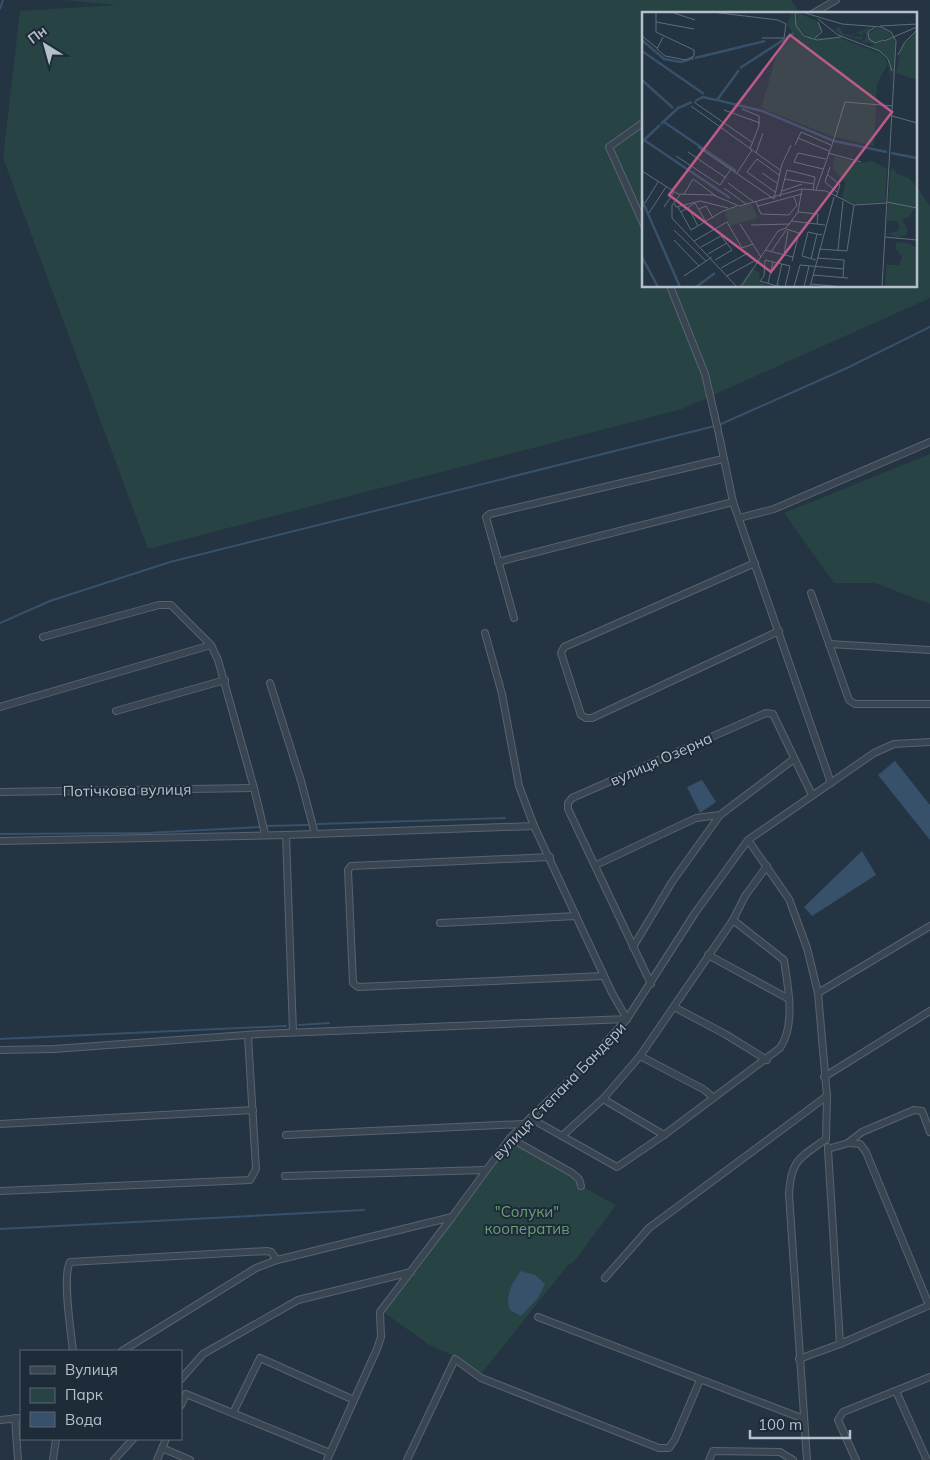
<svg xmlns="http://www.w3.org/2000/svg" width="930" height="1460" viewBox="0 0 930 1460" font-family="Mulish,sans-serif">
  <rect width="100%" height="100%" fill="#243443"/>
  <g fill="#274344">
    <polygon points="63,0 791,0 800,14 644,14 644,286 916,286 916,186 930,206 930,298 682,409 148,549 3,158 20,11 116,5"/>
    <polygon points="930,454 930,604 875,583 834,583 784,513"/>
    <polygon points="510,1138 574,1177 581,1186 616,1205 574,1262 568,1265 481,1374 458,1358 428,1344 386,1314 385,1311"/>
  </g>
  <g fill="#37516b">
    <polygon points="895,761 930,805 930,840 878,775"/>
    <polygon points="702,780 716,802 700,813 687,787"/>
    <polygon points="862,851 876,875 812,916 804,907"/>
    <path d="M521 1271 535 1275 545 1284 538 1298 521 1316 510 1310C504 1298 513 1280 521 1271Z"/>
  </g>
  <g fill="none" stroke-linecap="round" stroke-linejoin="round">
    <g stroke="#37516b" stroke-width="2">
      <polyline points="0,9 3,0"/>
      <polyline points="719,425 847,368 930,327"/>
      <polyline points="0,623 50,601 170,562 715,426"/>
      <polyline points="318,824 505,818"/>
      <polyline points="267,826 308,825"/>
      <polyline points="0,834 146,833 259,827"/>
      <polyline points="299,1025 329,1023"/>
      <polyline points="0,1039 286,1026"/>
      <polyline points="0,1229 364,1210"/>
    </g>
    <g stroke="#576370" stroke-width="8">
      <g id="minor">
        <polyline points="812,14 836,0"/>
        <polyline points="644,122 609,147 644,225"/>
        <polyline points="670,286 705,374 718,430"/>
        <polyline points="719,435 733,502 831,783"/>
        <polyline points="739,518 774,509 930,442"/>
        <polyline points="498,562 733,502"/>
        <polyline points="755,563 564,647 561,653 581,715 586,718 592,718 779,631"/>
        <polyline points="811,593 849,700 855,704 930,704"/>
        <polyline points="514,618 486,517 490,514 723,459"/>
        <polyline points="43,637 159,605 171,605 211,645 218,660 254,788 265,834"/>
        <polyline points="829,644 930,650"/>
        <polyline points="270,683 301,781 315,834"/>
        <polyline points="0,707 211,645"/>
        <polyline points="116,711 225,680"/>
        <polyline points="0,792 254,788"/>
        <polyline points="286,835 293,1032"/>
        <path d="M748 840 789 899 807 948 818 993 827 1096 826 1139C800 1158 791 1159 789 1194L807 1460"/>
        <polyline points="0,841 286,835 534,826"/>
        <polyline points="550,857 351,866 348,870 353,983 358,987 604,976"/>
        <polyline points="596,865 696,818 720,815 794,759"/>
        <polyline points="440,923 576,916"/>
        <polyline points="633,947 672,882 720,815"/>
        <polyline points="708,955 789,999"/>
        <polyline points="651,984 568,809 568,803 572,798 766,713 773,714 812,795"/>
        <polyline points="818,993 930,926"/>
        <polyline points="674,1007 725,1034 767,1060"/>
        <polyline points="0,1050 54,1049 259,1034 627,1019 612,993 534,826 519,786 502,694 485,633"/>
        <polyline points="640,1056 703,1089 713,1097"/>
        <polyline points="824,1077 930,1011"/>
        <polyline points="603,1099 664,1135"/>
        <path d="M530 1118 617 1167 664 1135 780 1048C796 1024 788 988 784 960L733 920"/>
        <polyline points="0,1124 253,1110"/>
        <polyline points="286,1135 523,1124"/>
        <polyline points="562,1136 603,1099 640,1056 733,920 745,896 767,866"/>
        <polyline points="510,1138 572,1173 579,1179 581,1186"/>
        <polyline points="848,1143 860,1144 866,1152 929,1305"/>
        <polyline points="828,1147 828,1149 848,1143 862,1132 914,1110 922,1111 930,1132"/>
        <polyline points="828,1149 840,1344"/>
        <polyline points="285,1176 485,1170"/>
        <polyline points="0,1191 250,1180 256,1169 248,1036"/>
        <polyline points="605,1278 649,1228 827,1096"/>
        <polyline points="538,1317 804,1419"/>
        <path d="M73 1351C71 1332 62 1276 70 1262L267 1251 271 1252 277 1260"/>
        <polyline points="122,1351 256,1268 277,1260 452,1217 510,1138 587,1063 627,1019 695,913 748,840 874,753 894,744 930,742"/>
        <polyline points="799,1359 840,1344 930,1305"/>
        <polyline points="181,1379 203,1354 298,1300 411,1272"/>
        <polyline points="896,1391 927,1460"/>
        <polyline points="181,1405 186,1394 330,1453"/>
        <polyline points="233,1413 260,1358 354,1400"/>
        <polyline points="15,1418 18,1460"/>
        <polyline points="0,1420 21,1418"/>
        <polyline points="162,1448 190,1460"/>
        <polyline points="53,1460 56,1439"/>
        <polyline points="114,1460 133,1439"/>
        <polyline points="157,1460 166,1439"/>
        <polyline points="327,1460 377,1349 381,1337 380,1312 452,1217"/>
        <polyline points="407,1460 455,1359 481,1378 659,1448 669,1448 675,1439 700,1380"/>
        <polyline points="709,1460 713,1451 780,1452 793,1460"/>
        <polyline points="856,1460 838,1420 843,1412 930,1377"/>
      </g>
    </g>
    <use href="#minor" stroke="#394652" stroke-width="6"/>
  </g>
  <g text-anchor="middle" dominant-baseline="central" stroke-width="4" stroke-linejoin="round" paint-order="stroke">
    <g font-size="15" fill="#b6c0cc" stroke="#1e2b38">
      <text transform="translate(661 759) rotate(-24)">вулиця Озерна</text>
      <text transform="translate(127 790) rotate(-1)">Потічкова вулиця</text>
      <text transform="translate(559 1091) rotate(-46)">вулиця Степана Бандери</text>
    </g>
    <g font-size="15" fill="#6c9f73" stroke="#1e2b38">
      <text x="527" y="1211">"Солуки"<tspan x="527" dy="17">кооператив</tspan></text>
    </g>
  </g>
  <g transform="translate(642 12)">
    <rect width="275" height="275" fill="#243443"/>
    <path d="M150 0 162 25 198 26 240 42 249 57 250 78 246 52 235 72 232 134 189 124 119 96 135 41 149 26 157 31 145 12ZM154 0 175 9 180 16 175 25H166L155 15ZM197 14 202 22 208 23 229 15 225 21 233 32 219 30 223 27 224 24 223 21 220 19 222 23 214 21 209 25 221 24 220 28 199 23 193 18ZM235 16 244 18 251 24 232 31 226 22ZM275 19V68L254 61 259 36ZM251 25 253 29 252 66 246 46 228 34ZM192 144 218 151 230 149 245 157 243 190 215 192 200 187 203 171 191 156ZM251 156 255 162 267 166 275 175 274 194 268 204 260 208 266 218 264 223 256 226 246 221 255 220 258 215 255 209H245L248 159ZM109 191 116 206 87 214 82 199ZM254 230 266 231 275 236V275H243L244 253H257L260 245 254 237ZM110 256 118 261 117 269 127 275H96Z" fill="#274344"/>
    <path fill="none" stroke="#37516b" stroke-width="2.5" d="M0 28 22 47 39 50 52 46M0 39 62 82M53 46 123 29M98 56 152 21M97 58 75 88 120 99 192 129 245 140M0 68 31 96M53 89 61 85 74 88M22 110 94 159M19 112 36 96 50 90M2 128 88 186M0 130 18 113M249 141 275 146M0 188 38 275M0 245 16 275M54 275 73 261"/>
    <path fill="none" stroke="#5e6c7a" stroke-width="1" d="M14 0V20L52 38V44L44 48 23 44 15 37 21 25M29 0 53 8M70 0 136 8 144 12M153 0 154 14 162 24 175 28 199 25M160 0 200 12 239 15 249 20 254 29 240 275M176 7 196 23 238 39 246 47 250 59M14 10 52 17M238 14 275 12M233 15 226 20 227 27 233 31 242 28M0 24 15 36M120 26H142L144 12M173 26 180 20 176 10M242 29 275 15M256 43 263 30 275 18M52 90 111 131M49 94 138 158M100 97 117 104V114L108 137M82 98 118 111M250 104 275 111M156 126 187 139M191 130 203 90 251 94M153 133 159 120 189 133M56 135 132 187 140 152 149 133M46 140 84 166M114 141 121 121M186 141 219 150M34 144 78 173 89 157M188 155 183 170 195 180M181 157 152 150 156 141 184 147M0 159 36 182 71 183 97 194 160 177 184 179 212 193 245 191M95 161 110 138M120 161 135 171M186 163 198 173 194 185M142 167 172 172M86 171 112 190M82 176 104 192M174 178 191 130M140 179 160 172M133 180 105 160 115 147 137 163M42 182 51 167 74 184M38 183 30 193V206L95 275M138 185 145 158 173 165 171 178M114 190 119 202 147 203 155 193 152 185M245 190 275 196M3 191 16 170M32 191 34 195 58 189 86 196M116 194 160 182M22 195 32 180M36 195 49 218 81 199 95 194M46 195 56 214M57 197 64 194 71 206M39 200 53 191 64 210M156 200 176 202 175 212M7 201 24 175M149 209 183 213M98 212 119 245M109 213 148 212M144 217 157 221 150 249M32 218 64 249M243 225 275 228M32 228 57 254M52 229 85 210 100 236 111 232M59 235 79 224 90 238 73 248M177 237 205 239 212 193M123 238 151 245M196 238 201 189M129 240 144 218M66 242 85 231M142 243 146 219M175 246 202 248 201 266M169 247 175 222M174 248 160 244 166 220 180 223M140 252 135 273 140 275M79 256 106 241 115 251M171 263 206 266M42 264 70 245M85 264 114 248M126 271 131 250M169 272 201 275M99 275 136 219 144 216 156 200 160 177M138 275 118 269 122 264 123 248 148 254 143 275M152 275 158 253 202 257M162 275 167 254M168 275 192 185"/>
    <path fill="#bd5b88" fill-opacity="0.15" stroke="#bd5b88" stroke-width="2.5" d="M148 23 250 100 129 260 27 183Z"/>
    <rect width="275" height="275" fill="none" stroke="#b6c0cc" stroke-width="2.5"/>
  </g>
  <rect x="20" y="1350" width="162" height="90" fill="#1e2b38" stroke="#5b6773"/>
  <rect x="30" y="1366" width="25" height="8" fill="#394652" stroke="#5b6773"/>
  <text x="65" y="1375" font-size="15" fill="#b6c0cc">Вулиця</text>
  <rect x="30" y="1388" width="25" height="15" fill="#274344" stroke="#5b6773"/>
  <text x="65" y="1400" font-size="15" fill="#b6c0cc">Парк</text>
  <rect x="30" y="1412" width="25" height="15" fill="#37516b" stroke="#5b6773"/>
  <text x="65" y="1425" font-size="15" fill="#b6c0cc">Вода</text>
  <g transform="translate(45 45) rotate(323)" stroke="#1e2b38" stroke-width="4" paint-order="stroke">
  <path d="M0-4L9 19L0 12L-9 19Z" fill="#b6c0cc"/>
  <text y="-8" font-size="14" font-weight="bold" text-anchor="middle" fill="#b6c0cc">Пн</text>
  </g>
  <path d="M750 1430v8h100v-8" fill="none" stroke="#b6c0cc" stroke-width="2.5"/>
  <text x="758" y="1430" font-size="15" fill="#b6c0cc" stroke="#1e2b38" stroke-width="4" paint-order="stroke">100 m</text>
</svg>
